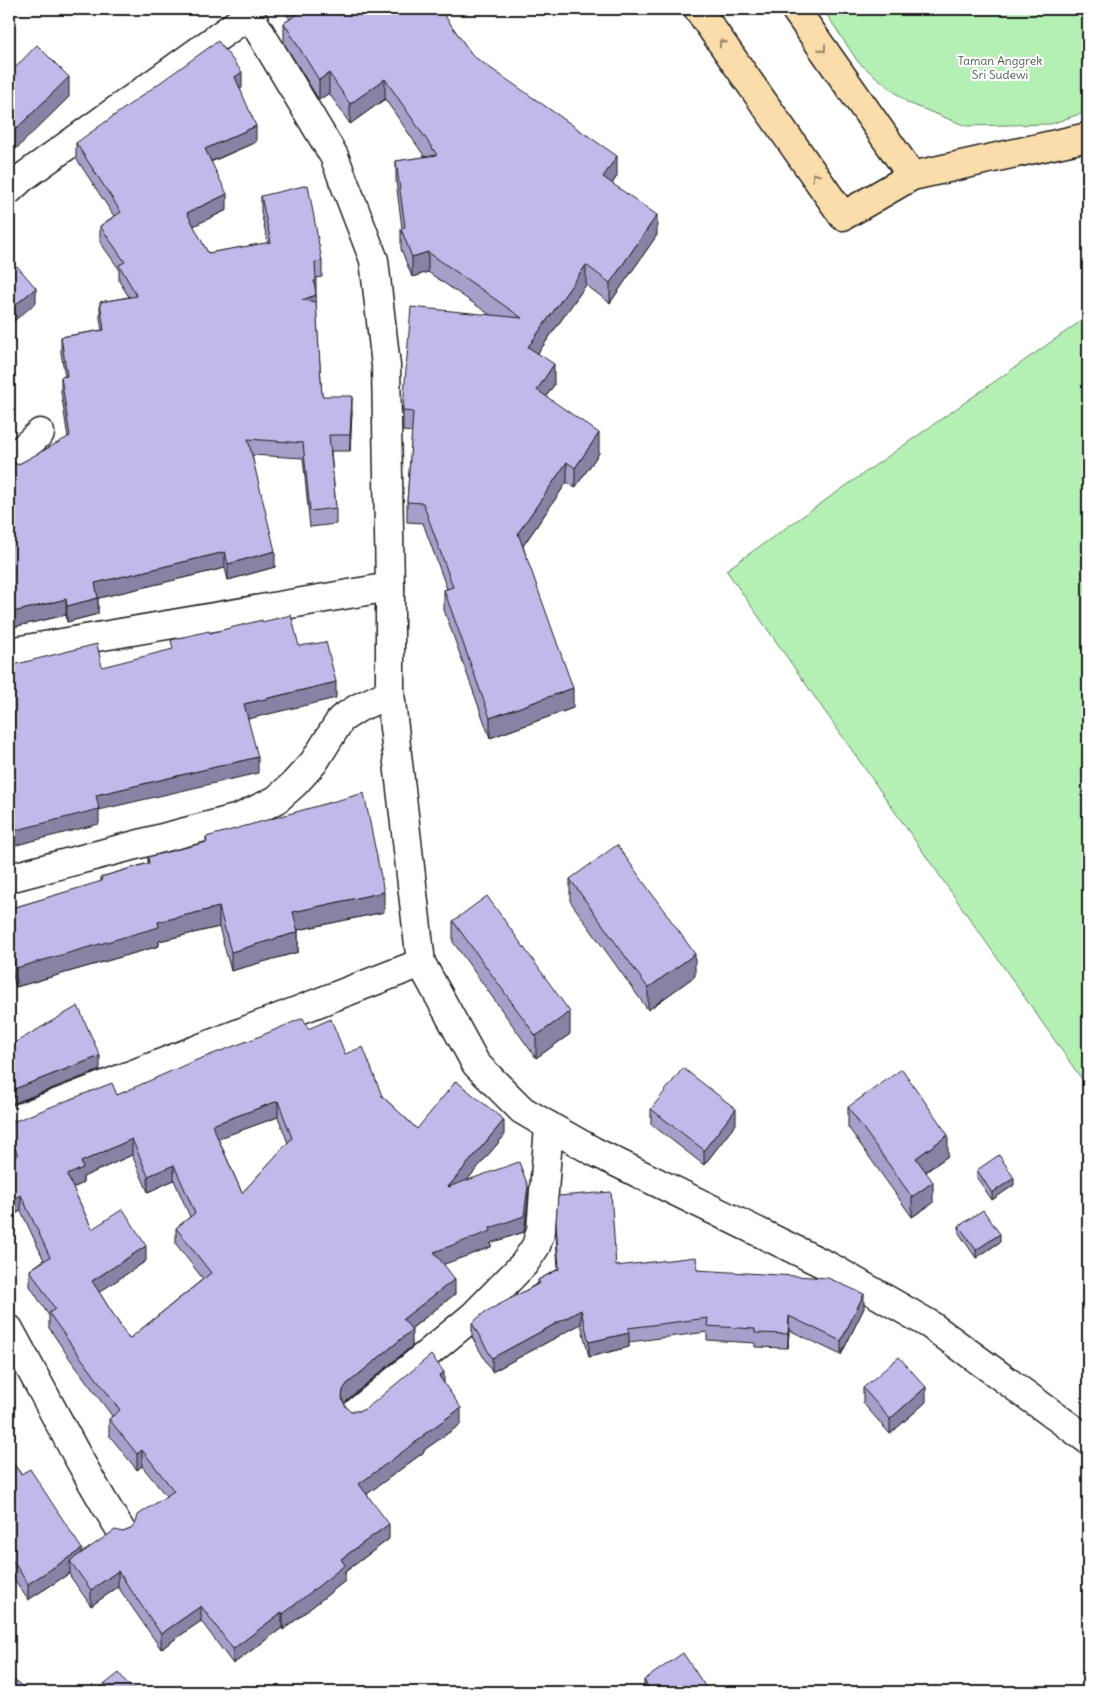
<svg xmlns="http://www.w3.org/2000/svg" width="1097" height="1701" viewBox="0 0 1097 1701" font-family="Delius,sans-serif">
  <rect width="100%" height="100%" fill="#fff"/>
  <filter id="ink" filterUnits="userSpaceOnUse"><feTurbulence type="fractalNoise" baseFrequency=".02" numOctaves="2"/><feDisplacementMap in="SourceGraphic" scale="10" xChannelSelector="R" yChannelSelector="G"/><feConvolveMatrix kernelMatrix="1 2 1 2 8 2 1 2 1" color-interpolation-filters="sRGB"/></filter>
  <g filter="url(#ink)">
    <g fill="#b4efb4" stroke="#688668">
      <polygon points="823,9 1088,9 1088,111 1051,124 966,126 908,103 858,62"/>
      <polygon points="1088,316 1088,1088 726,570"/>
    </g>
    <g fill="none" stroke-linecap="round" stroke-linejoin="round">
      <g stroke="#1c1c1c" stroke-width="31">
        <g id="minor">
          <polyline points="246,9 334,156 374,260 386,366 390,587 390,693 421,963 476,1064 522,1110 549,1126 593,1151 830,1267 929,1324 1088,1440"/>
          <polyline points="9,190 22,178 250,14"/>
          <polyline points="9,461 40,433"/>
          <polyline points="9,652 390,587"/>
          <polyline points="9,878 239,818 276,800 294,784 314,762 341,719 358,708 390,693"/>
          <polyline points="9,1122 421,963"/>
          <path d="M9 1329C47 1398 80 1466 122 1532"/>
          <polyline points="357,1412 473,1316 524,1264 536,1246 541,1230 549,1126"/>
        </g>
      </g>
      <g stroke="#1c1c1c" stroke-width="31">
        <g id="major">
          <polyline points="698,9 843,216 912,176 1088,137"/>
          <polyline points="795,9 912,176"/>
        </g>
      </g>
      <use href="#minor" stroke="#fff" stroke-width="28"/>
      <use href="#major" stroke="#fbddab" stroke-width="28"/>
    </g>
    <g fill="#a79fca" stroke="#1c1c1c" fill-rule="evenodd">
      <polygon points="282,9 444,9 444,13 443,14 473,56 617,176 612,184 657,235 610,303 586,285 538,353 554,385 546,396 599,453 575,488 567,482 523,546 573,708 490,738 444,610 444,590 447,589 423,523 407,522 407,502 412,432 403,431 403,407 489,314 428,272 412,277 401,249 401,229 402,228 396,181 396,161 425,157 385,99 350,124 329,93 319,100 284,43 284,23 290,19"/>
      <polygon points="242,88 240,89 256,142 211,162 227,210 193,226 208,253 268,243 261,212 261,196 322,261 322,277 316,278 316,305 322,396 352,412 350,451 331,451 336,508 336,524 310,527 303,458 252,455 275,567 228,580 225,568 98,598 98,614 67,622 66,615 9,628 9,460 17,465 68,438 61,392 61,377 65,376 61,353 61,337 102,330 100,318 100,302 129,297 119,281 119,269 100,242 100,226 114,216 76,158 76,143"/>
      <polygon points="206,837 384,912 298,930 298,952 231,971 219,927 159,941 159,946 16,987 9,961 9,909 101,882 101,877 148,863 148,857 206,843"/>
      <polygon points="570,879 695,976 648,1010 570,901"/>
      <polygon points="453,921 570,1034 536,1058 453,942"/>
      <path d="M308 1029 345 1054 382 1096 417 1129 504 1136 467 1180 528 1202 524 1232 491 1243V1247L443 1264 455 1294 411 1329 412 1346 347 1400 344 1404 345 1406 351 1411H360L444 1384 461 1424 424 1450V1452L367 1494 389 1539 345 1572V1581L283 1630 282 1628 233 1664 201 1621 161 1649 118 1587 91 1606 70 1576V1573L28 1600 9 1571V1458L82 1553 123 1532 131 1529 166 1496 142 1466 137 1470 109 1435V1419L112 1416 70 1359 49 1328V1316L30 1286V1270L44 1260 21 1211 9 1217V1159L12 1158 9 1151V1121H15L117 1095ZM278 1117 288 1143 242 1193 218 1138ZM132 1155 148 1192 174 1180 190 1217 176 1228V1244L203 1279 129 1339 99 1292 146 1261 92 1229 73 1188 83 1183V1177Z"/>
      <polygon points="848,1107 948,1156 926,1172 933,1203 912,1217 848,1127"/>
      <polygon points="651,1109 736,1124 704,1165 651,1124"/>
      <polygon points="977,1170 1014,1185 992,1200 977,1178"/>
      <polygon points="556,1222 616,1266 697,1270 864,1308 841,1355 789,1330 788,1348 755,1347 755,1343 707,1340 707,1332 629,1342 629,1347 589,1357 581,1324 492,1372 472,1337 472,1323 538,1283 538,1280 558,1269 556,1236"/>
      <polygon points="959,1226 1000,1242 976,1258 959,1233"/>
      <polygon points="863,1388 926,1402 890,1434 863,1403"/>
      <polygon points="1088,1535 1088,1562 1084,1557 1084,1538"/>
      <polygon points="644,1680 709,1692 644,1692"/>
    </g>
    <g fill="#8882a4" stroke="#1c1c1c">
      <polygon points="434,9 444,9 444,13 434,21"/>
      <polygon points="242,72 242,88 235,93 235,77"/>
      <polygon points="329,73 329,93 319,100 319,80"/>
      <polygon points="69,77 69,97 9,156 9,136"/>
      <polygon points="385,79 385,99 350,124 350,104"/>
      <polygon points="256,126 256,142 205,164 205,149"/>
      <polygon points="617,156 617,176 603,197 603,177"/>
      <polygon points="227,194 227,210 187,229 187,213"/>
      <polygon points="657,215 657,235 610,303 610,283"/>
      <polygon points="428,252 428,272 412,277 412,257"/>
      <polygon points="586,265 586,285 528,367 528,347"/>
      <polygon points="36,288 36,303 9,325 9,310"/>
      <polygon points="316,295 316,311 302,300"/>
      <polygon points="554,364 554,385 537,410 537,390"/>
      <polygon points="352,396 352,412 350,451 350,435"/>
      <polygon points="599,433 599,453 575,488 575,468"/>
      <polygon points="567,462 567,482 518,553 518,533"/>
      <polygon points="275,551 275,567 228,580 228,564"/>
      <polygon points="225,552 225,568 95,599 95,583"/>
      <polygon points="98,598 98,614 67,622 67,606"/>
      <polygon points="66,599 66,615 9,628 9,613"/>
      <polygon points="336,682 336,698 244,720 244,704"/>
      <polygon points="573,688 573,708 490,738 490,718"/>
      <polygon points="258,757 258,773 99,810 99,824 9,847 9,832 96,795"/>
      <polygon points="384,892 384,912 293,931 293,912"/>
      <polygon points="219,907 219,927 159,941 159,946 16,987 16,968 158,922"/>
      <polygon points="298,932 298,952 231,971 231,952"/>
      <polygon points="695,954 695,976 648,1010 648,988"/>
      <polygon points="570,1012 570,1034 536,1058 536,1036"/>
      <polygon points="100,1056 100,1070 9,1105 9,1091"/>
      <polygon points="278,1101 278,1117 212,1141 212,1125"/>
      <polygon points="736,1109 736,1124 704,1165 704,1150"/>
      <polygon points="504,1120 504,1136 448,1203 448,1187"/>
      <polygon points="948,1135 948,1156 916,1178 916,1158"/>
      <polygon points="132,1139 132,1155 83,1177 83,1183 67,1191 67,1175 81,1162"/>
      <polygon points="174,1165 174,1180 148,1192 148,1176"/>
      <polygon points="1014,1178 1014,1185 992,1200 992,1193"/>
      <polygon points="933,1182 933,1203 912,1217 912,1197"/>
      <polygon points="528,1186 528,1202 524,1232 491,1243 491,1247 434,1268 434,1252 490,1228"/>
      <polygon points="21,1195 21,1211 9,1217 9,1201"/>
      <polygon points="1000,1234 1000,1242 976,1258 976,1250"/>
      <polygon points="146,1246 146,1261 92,1297 92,1281"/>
      <polygon points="455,1279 455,1294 403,1335 403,1319"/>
      <polygon points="864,1294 864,1308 841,1355 841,1341"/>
      <polygon points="581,1310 581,1324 492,1372 492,1358"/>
      <polygon points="789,1316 789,1330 788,1348 788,1334"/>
      <polygon points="412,1330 412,1346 347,1400 343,1406 342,1398 343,1390 347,1384"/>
      <polygon points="629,1333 629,1347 589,1357 589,1342"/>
      <polygon points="10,1347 10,1363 9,1364 9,1348"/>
      <polygon points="444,1372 444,1388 439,1376"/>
      <polygon points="926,1387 926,1402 890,1434 890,1419"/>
      <polygon points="461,1408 461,1424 424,1450 424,1452 359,1500 359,1484 423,1435"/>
      <polygon points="142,1450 142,1466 137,1470 137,1454"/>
      <polygon points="389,1524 389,1539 345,1572 345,1581 283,1630 283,1614 341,1559"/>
      <polygon points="82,1549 82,1565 70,1561 70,1573 28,1600 28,1584"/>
      <polygon points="118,1571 118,1587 91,1606 91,1590"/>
      <polygon points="201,1606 201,1621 161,1649 161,1634"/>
      <polygon points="282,1612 282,1628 233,1664 233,1649"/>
    </g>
    <g fill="#c2b9eb" stroke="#1c1c1c" fill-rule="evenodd">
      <polygon points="296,9 440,9 473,56 617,156 603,177 657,215 610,283 586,265 528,347 554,364 537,390 599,433 575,468 567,462 518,533 573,688 490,718 444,590 453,587 423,503 407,502 413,412 403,411 403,407 411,307 522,318 428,252 412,257 401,229 405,227 396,161 437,155 385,79 350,104 329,73 319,80 284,23 299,13"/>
      <polygon points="218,41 242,72 235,77 256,126 205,149 227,194 187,213 208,253 271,242 261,196 308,185 322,261 315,262 316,280 314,281 316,295 302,300 316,302 322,396 352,396 350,435 329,435 336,508 310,511 303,443 248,439 275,551 228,564 225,552 95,583 98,598 67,606 66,599 9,613 9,460 13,460 17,465 70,436 61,377 67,376 61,337 104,330 100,302 137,296 119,265 125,262 100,226 121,212 76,143"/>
      <polygon points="37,45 69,77 9,136 9,74"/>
      <polygon points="17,266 36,288 9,310 9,273"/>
      <polygon points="291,615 299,646 326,642 336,682 244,704 258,757 96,795 99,809 9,832 9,666 97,644 102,667 173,649 171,640 209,631 210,633 262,620 262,622"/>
      <polygon points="364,793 384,892 293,912 298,932 231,952 219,907 158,922 159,927 16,968 9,941 9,909 102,881 101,877 149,863 148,857 207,842 206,837"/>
      <polygon points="617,845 695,954 648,988 570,879"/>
      <polygon points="487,896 570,1012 536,1036 453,921"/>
      <polygon points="78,1006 100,1056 9,1091 9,1046"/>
      <path d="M303 1018 308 1029 331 1019 345 1054 363 1047 382 1096 417 1129 456 1081 504 1120 448 1187 519 1162 528 1186 524 1216 490 1228 491 1231 434 1252 455 1279 403 1319 412 1330 347 1384 343 1390 342 1398 345 1406 351 1411H360L367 1408 431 1355 444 1372 439 1376 461 1408 423 1435 424 1436 359 1484 389 1524 341 1559 345 1565 283 1614 282 1612 233 1649 201 1606 161 1634 118 1571 91 1590 70 1561 115 1530 123 1532 131 1529 136 1523 138 1515 174 1491 142 1450 137 1454 109 1419 120 1410 70 1343 49 1313 55 1309 30 1270 50 1257 21 1195 9 1201V1159L18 1155 9 1135V1121H15L112 1083 117 1095 194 1061 253 1039ZM278 1101 292 1138 242 1193 212 1125ZM132 1139 148 1176 174 1165 195 1213 176 1228 211 1273 129 1339 92 1281 146 1246 123 1209 92 1229 67 1175 83 1168 81 1162Z"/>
      <polygon points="683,1068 736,1109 704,1150 651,1109"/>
      <polygon points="902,1069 948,1135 916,1158 933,1182 912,1197 848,1107"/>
      <polygon points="999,1155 1014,1178 992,1193 977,1170"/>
      <polygon points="611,1192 616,1266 696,1257 697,1270 828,1278 864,1294 841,1341 789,1316 788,1334 755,1333 755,1329 707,1326 708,1318 628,1328 629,1333 589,1342 581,1310 492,1358 472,1323 485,1312 540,1283 538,1280 559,1269 556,1222 558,1196"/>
      <polygon points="983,1210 1000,1234 976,1250 959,1226"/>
      <polygon points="899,1357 926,1387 890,1419 863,1388"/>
      <polygon points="9,1458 21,1474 30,1469 82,1549 28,1584 9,1555"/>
      <polygon points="1088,1535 1088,1544 1084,1538"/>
      <polygon points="683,1653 709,1692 651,1692 644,1680"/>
      <polygon points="9,1671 14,1675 11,1678 30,1692 9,1692"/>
      <polygon points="119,1673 134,1692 95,1692"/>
    </g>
    <defs><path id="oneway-chevron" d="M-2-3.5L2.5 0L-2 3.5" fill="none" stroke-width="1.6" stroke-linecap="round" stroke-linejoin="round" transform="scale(1.25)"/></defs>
    <g stroke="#97866b">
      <use href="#oneway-chevron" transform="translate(722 43) rotate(-125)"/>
      <use href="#oneway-chevron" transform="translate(823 49) rotate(55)"/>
      <use href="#oneway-chevron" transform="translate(815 176) rotate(-125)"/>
    </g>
  </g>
  <g text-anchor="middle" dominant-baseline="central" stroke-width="4.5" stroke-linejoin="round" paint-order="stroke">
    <g font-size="12" fill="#4a5b4a" stroke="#fff">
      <text x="1000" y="60">Taman Anggrek<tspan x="1000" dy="14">Sri Sudewi</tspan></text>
    </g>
  </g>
  <rect width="1097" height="1701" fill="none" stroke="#fff" stroke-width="30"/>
  <rect x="15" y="15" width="1067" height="1671" fill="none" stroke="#1c1c1c" stroke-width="2" filter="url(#ink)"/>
</svg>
